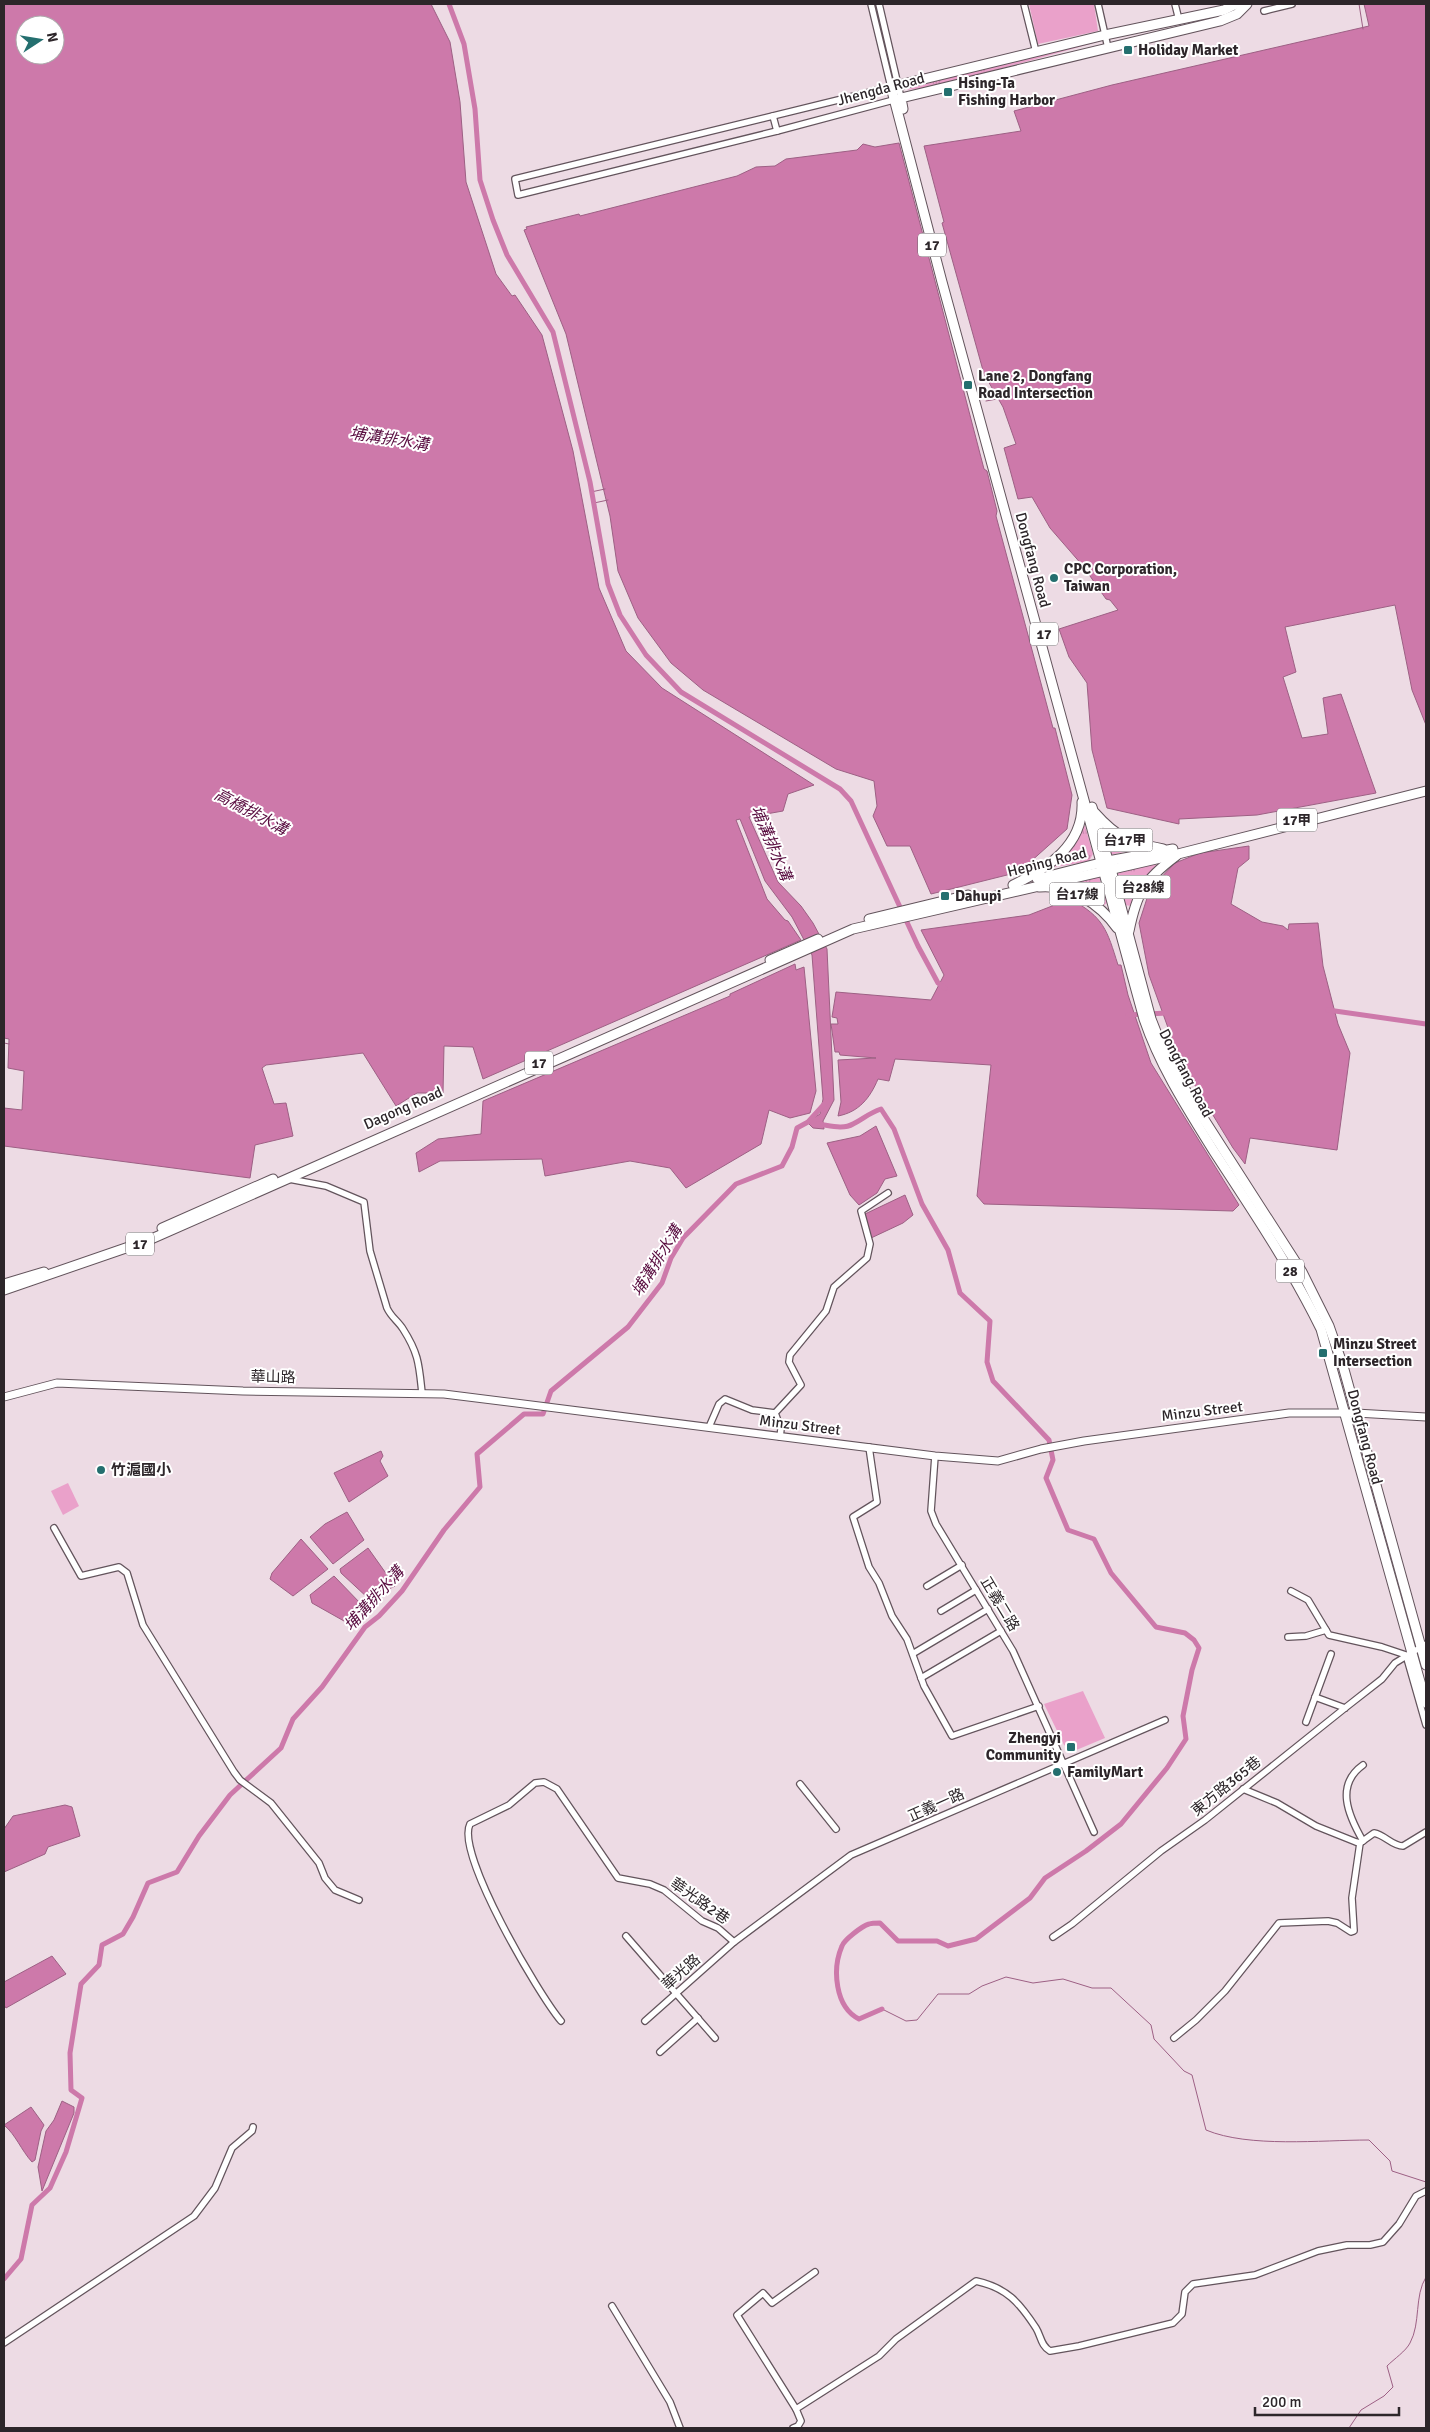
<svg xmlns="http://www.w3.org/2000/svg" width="1430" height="2432" viewBox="0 0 1430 2432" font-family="Signika,'Noto Sans TC',sans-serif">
  <defs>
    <pattern id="grass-tufts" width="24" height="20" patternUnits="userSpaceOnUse" patternTransform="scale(1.25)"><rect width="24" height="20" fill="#eaa1ca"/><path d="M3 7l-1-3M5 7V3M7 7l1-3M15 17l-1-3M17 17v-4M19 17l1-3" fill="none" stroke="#c98aae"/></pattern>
  </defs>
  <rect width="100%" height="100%" fill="#eddbe4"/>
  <g fill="url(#grass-tufts)">
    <polygon points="1100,39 1101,41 934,87 906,90 936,79"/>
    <polygon points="1082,826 1085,826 1093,854 1089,861 1056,867 1054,865"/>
    <polygon points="1105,829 1139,846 1138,849 1109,855 1103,832"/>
    <polygon points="1157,861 1156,865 1139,885 1131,906 1125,905 1117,869"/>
    <polygon points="1098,873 1107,903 1103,906 1082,892 1065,885 1064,881"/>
  </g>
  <g fill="#eaa1ca">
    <polygon points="1029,4 1094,4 1098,31 1038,44"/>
    <polygon points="68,1483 79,1506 63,1515 51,1491"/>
    <polygon points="1083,1691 1105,1738 1074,1751 1064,1745 1044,1704"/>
  </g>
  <g fill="#cd79aa" stroke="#9d6084" fill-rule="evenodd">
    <path d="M4 4H431L450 42 460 102 466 182 496 274 512 296 515 295 542 335 573 451 599 588 626 651 662 688 814 785 788 794 783 811 749 817 778 882 801 906 813 923 827 949 834 1100 823 1121 824 1129 813 1128 807 1122 820 1114 823 1099 812 955 792 917 765 881 740 819 736 820 767 899 785 920 788 921 801 940 483 1079 473 1047 444 1046 443 1093H417L396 1106 363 1053 266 1065 262 1068 274 1104 286 1103 293 1136 255 1145 250 1178 4 1146V1108L22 1110 24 1071 8 1068 9 1039 4 1038ZM25 25H55V55H25Z"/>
    <polygon points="1364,4 1426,4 1426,725 1412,690 1395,605 1285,627 1296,672 1283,677 1302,738 1328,734 1323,698 1341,694 1376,793 1257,815 1179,819 1179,824 1107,808 1092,750 1087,683 1069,657 1059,629 1118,610 1110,600 1106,599 1083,566 1050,528 1032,497 1018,499 1004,448 1016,444 1003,407 984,374 942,223 944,222 924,146 1021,131 1014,111 1112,85 1369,26"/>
    <polygon points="899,143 984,469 987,471 997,511 996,516 1053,728 1055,728 1072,795 1067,829 1019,872 931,894 910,846 887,846 873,816 877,806 874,781 836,769 703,690 671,663 638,618 618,571 610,516 566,334 524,230 527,229 526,227 579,214 580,216 737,176 756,167 775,166 786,159 857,150 863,144 875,147"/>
    <polygon points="1249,846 1249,859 1238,868 1231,904 1262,922 1283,926 1288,930 1289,924 1318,923 1323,966 1338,1024 1350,1053 1337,1150 1250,1138 1245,1164 1233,1148 1180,1061 1149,975 1139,923 1150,889 1175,863 1200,853"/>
    <path d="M1070 899C1104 917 1107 930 1118 965H1121L1128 995 1151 1063 1239 1205 1233 1211 984 1204 977 1196 991 1065 895 1059 889 1081 878 1079C870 1098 859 1112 838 1116L841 1102 838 1060 876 1058 840 1055 839 1052H835L831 1024H838L837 1018 832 1017 836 992 931 1000 944 975 921 930 1029 915Z"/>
    <polygon points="795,964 796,970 804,967 816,1091 810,1113 790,1118 769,1110 761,1144 686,1188 670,1168 630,1161 545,1176 542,1159 440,1161 419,1172 416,1153 438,1139 481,1134 483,1101 730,996 730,994"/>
    <polygon points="876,1126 897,1176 885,1179 877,1193 859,1205 850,1195 827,1143 860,1136"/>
    <polygon points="905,1195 913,1215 903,1223 871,1238 865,1214"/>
    <polygon points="381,1451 383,1456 380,1461 388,1476 349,1502 334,1473"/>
    <polygon points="347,1512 364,1540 333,1564 310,1537 325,1524"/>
    <polygon points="301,1539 328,1569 293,1596 270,1579 272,1573"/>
    <polygon points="368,1548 395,1586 369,1599 341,1573 340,1569"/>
    <polygon points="334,1576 362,1605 344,1621 312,1603 310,1595"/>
    <polygon points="65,1805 72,1807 80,1836 48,1847 45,1854 4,1872 4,1829 13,1816"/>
    <polygon points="52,1956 66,1974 6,2008 4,2005 4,1982"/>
    <polygon points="62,2101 74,2107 74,2113 42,2191 38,2167 46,2131 54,2120"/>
    <path d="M31 2107 44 2125 41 2131 35 2160 32 2162C21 2150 16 2135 4 2125Z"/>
  </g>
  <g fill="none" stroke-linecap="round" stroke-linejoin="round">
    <g stroke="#9d6084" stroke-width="1">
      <polyline points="1359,4 1363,29"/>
      <polyline points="983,393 994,390"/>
      <polyline points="986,401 997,399"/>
      <polyline points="591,492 605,489"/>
      <polyline points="594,503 608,500"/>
      <polyline points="4,1043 9,1044"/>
      <path d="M882 2009 906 2021 917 2020 938 1994H969L982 1986 1006 1977 1033 1983 1063 1979 1092 1988H1111L1151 2025 1154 2039 1184 2071 1192 2075 1206 2130C1249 2148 1321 2140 1369 2140L1390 2161 1392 2171 1426 2182"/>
      <path d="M1349 2428 1361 2410 1384 2396 1393 2387 1387 2366C1394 2359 1406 2351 1410 2343 1421 2323 1414 2296 1426 2277"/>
    </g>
    <g stroke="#cd79aa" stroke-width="5">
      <polyline points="449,4 464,44 475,109 480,180 493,220 507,255 553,332 590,482 608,584 620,615 646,655 681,692 840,789 851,801 918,946 938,983 945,988"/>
      <polyline points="1328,1010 1426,1024"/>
      <polyline points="1128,1015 1167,1013"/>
      <path d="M818 1124C828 1125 843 1130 853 1124 863 1119 869 1113 881 1109L894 1129 922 1204 948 1250 960 1293 990 1321 987 1362 993 1381 1049 1440 1053 1460 1046 1478 1068 1530 1094 1539 1111 1573 1156 1627 1185 1633 1194 1640 1199 1648 1192 1670 1183 1716 1186 1739 1167 1768 1121 1824 1086 1851 1045 1878 1030 1898 976 1939 948 1946 937 1941H898L880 1923C877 1923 872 1923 869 1924 862 1926 844 1940 842 1946 832 1969 835 2007 859 2019L882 2009"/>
      <polyline points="4,2279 21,2259 32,2205 50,2188 66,2152 82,2098 71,2090 70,2053 81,1984 99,1965 102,1945 123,1934 133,1917 148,1883 177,1872 199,1836 230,1795 281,1748 293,1719 322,1687 365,1627 379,1616 402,1591 444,1530 480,1487 477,1454 524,1414 543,1414 551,1391 628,1327 662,1283 671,1258 683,1238 736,1184 782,1166 792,1147 797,1128 808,1122 827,1101"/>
    </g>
    <g stroke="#63545c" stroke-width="8">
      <g id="minor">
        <polyline points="871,4 891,87 515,179 518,195 777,131 901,98 879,4"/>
        <polyline points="1024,4 1036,52"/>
        <polyline points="1098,4 1108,48"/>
        <polyline points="1175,4 1179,20"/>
        <polyline points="1264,11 1292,4"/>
        <polyline points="773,116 777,131"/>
        <path d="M289 1179 326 1186 364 1202 370 1251 387 1308C391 1317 398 1321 403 1329 419 1354 419 1365 422 1393"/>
        <polyline points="709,1427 719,1404 725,1399 752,1410 775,1413"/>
        <polyline points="780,1437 781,1429 775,1413 801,1385 789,1362 790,1355 826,1311 834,1287 867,1258 870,1244 861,1211 888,1193"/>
        <polyline points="869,1447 877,1502 853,1517 869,1567 879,1583 892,1616 907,1639 924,1686 952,1736 1039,1706"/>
        <polyline points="935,1456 931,1511 936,1524 1013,1651 1094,1832"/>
        <polyline points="54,1528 81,1576 119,1567 127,1573 143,1625 234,1772 240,1780 271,1803 319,1863 325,1878 335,1890 359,1900"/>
        <polyline points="927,1586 962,1565"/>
        <polyline points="1291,1591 1308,1600 1329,1635 1382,1647 1406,1655 1426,1725"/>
        <polyline points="941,1611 976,1590"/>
        <polyline points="1288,1637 1306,1636 1326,1630"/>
        <polyline points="914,1653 988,1609"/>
        <polyline points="921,1678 1001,1631"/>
        <polyline points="1315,1697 1345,1708"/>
        <polyline points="1306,1722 1331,1654"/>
        <polyline points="800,1784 836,1829"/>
        <path d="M1243 1789 1277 1803 1316 1826 1356 1842 1360 1843 1374 1833C1385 1835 1392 1846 1403 1846L1426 1832"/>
        <path d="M1363 1841C1348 1815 1335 1785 1363 1765"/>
        <polyline points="626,1936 715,2038"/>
        <polyline points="1053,1937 1072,1924 1161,1851 1205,1820 1345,1708 1382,1679 1395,1663 1426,1644"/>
        <path d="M561 2021C539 1995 455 1853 470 1824L509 1805 535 1783 544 1782 557 1789 618 1878 650 1884 664 1890 702 1921 718 1928 734 1942"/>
        <polyline points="645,2021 734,1942 851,1855 1165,1720"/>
        <polyline points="1174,2038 1196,2020 1225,1991 1279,1923 1328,1921 1337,1923 1351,1932 1354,1931 1352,1898 1360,1843"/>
        <polyline points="660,2052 698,2018"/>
        <polyline points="612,2306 670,2402 680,2428"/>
        <polyline points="4,2343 194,2216 215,2188 232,2148 252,2131 253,2127"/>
        <path d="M796 2409 879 2356 896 2339 976 2281C1007 2288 1019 2302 1036 2328 1041 2336 1041 2346 1050 2351L1079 2346 1173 2323 1182 2314 1185 2292 1193 2284 1255 2275 1318 2251 1347 2245H1370L1383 2242 1399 2224 1416 2196 1426 2191"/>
        <polyline points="793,2428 798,2426 801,2421 796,2409 737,2315 763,2293 772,2303 815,2272"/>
      </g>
    </g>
    <g stroke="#63545c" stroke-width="9">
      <polyline id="tertiary" points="4,1397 57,1383 243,1391 444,1394 935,1456 998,1461 1041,1449 1084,1441 1289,1413 1356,1413 1426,1417"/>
    </g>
    <g stroke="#63545c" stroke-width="11">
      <g id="primary">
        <path d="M1236 4 1224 10 1105 35 891 87 942 282 1144 1019C1160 1066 1187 1108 1213 1150 1251 1208 1290 1266 1321 1329L1426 1703"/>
        <polyline points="903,109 901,98 1220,21 1237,14 1247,4"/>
        <polyline points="1092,807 1112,873 1151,1019 1162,1047 1187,1093 1302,1272 1329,1326 1343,1366 1426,1665"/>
        <path d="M1095 813C1118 839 1130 842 1163 849"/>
        <polyline points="1037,879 1108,861 1173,849"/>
        <path d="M1013 885C1047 869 1084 845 1082 802"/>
        <path d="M1039 887C1070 884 1100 904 1117 928"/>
        <polyline points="869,919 968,895"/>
        <path d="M1129 931C1137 892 1144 880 1176 856"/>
        <polyline points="770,960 818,939"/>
        <polyline points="162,1228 273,1179"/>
        <polyline points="4,1284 44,1272"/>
        <polyline points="4,1290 149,1240 853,929 1178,854 1426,791"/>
      </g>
    </g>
    <use href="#minor" stroke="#fff" stroke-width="5.5"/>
    <use href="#tertiary" stroke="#fff" stroke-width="7"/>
    <use href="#primary" stroke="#fff" stroke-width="9"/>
  </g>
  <g fill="#246f6f" stroke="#fff" stroke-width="2">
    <rect x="1123" y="45" width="10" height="10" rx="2.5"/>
    <rect x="943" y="87" width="10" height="10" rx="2.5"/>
    <rect x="963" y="380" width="10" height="10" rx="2.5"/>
    <circle cx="1054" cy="578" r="5"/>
    <rect x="940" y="891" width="10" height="10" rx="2.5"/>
    <rect x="1318" y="1348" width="10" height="10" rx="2.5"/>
    <circle cx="101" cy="1470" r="5"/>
    <rect x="1066" y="1742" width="10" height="10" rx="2.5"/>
    <circle cx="1057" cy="1772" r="5"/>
  </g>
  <g text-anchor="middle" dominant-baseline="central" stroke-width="4" stroke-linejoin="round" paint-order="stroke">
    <g fill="#fff" stroke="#6c676a" stroke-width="1">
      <rect x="918" y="233.5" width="28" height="23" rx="4"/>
      <rect x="1030" y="622.5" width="28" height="23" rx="4"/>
      <rect x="1277" y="808.5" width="40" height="23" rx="4"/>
      <rect x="1097.5" y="828.5" width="55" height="23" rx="4"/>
      <rect x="1115.5" y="875.5" width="55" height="23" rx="4"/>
      <rect x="1049.5" y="882.5" width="55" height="23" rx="4"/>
      <rect x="525" y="1051.5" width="28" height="23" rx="4"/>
      <rect x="126" y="1232.5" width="28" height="23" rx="4"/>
      <rect x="1276" y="1259.5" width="28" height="23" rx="4"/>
    </g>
    <g font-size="14" font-weight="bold" fill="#2d262a">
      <text x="932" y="245">17</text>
      <text x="1044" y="634">17</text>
      <text x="1297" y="820">17甲</text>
      <text x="1125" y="840">台17甲</text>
      <text x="1143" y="887">台28線</text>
      <text x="1077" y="894">台17線</text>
      <text x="539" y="1063">17</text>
      <text x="140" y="1244">17</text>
      <text x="1290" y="1271">28</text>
    </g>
    <g font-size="15" font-weight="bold" fill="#2d262a" stroke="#fff" text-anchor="start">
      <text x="1138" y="50">Holiday Market</text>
      <text x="958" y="83">Hsing-Ta<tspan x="958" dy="17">Fishing Harbor</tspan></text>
      <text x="978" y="376">Lane 2, Dongfang<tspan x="978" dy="17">Road Intersection</tspan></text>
      <text x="1064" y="569">CPC Corporation,<tspan x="1064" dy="17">Taiwan</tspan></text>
      <text x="955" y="896">Dahupi</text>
      <text x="1333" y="1344">Minzu Street<tspan x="1333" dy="17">Intersection</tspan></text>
      <text x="111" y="1470">竹滬國小</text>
      <text x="1061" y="1738" text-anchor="end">Zhengyi<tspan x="1061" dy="17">Community</tspan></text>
      <text x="1067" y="1772">FamilyMart</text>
    </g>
    <g font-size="15" fill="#2d262a" stroke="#fff">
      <text transform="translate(881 89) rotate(-15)">Jhengda Road</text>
      <text transform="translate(1033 560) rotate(75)">Dongfang Road</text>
      <text transform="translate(1047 862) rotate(-14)">Heping Road</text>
      <text transform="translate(1186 1073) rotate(62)">Dongfang Road</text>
      <text transform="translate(403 1108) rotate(-24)">Dagong Road</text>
      <text transform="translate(273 1377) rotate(1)">華山路</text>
      <text transform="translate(1202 1411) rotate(-7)">Minzu Street</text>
      <text transform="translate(800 1425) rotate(7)">Minzu Street</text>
      <text transform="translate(1365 1437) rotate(75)">Dongfang Road</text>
      <text transform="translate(1000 1604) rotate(59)">正義二路</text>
      <text transform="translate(1226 1786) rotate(-39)">東方路365巷</text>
      <text transform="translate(936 1805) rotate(-24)">正義一路</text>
      <text transform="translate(700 1901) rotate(35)">華光路2巷</text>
      <text transform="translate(681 1972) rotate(-42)">華光路</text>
    </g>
    <g font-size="16" font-style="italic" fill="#5a0e41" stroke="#fff">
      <text transform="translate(389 439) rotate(9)">埔溝排水溝</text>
      <text transform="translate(251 812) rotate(28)">高橋排水溝</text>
      <text transform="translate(771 843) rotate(67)">埔溝排水溝</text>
      <text transform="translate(657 1261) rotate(-58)">埔溝排水溝</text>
      <text transform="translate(374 1599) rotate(-48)">埔溝排水溝</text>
    </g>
  </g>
  <rect width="1430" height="2432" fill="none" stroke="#2d262a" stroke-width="10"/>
  <g transform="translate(40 40) rotate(78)"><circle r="24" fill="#ffffff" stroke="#aba8aa"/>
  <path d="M0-4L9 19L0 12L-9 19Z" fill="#246f6f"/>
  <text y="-8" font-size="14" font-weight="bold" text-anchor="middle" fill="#2d262a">N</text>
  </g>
  <path d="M1255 2407v8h144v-8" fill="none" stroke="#2d262a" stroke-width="2.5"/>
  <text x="1262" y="2407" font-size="15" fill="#2d262a" stroke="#ffffff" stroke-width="4" paint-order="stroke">200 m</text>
</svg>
